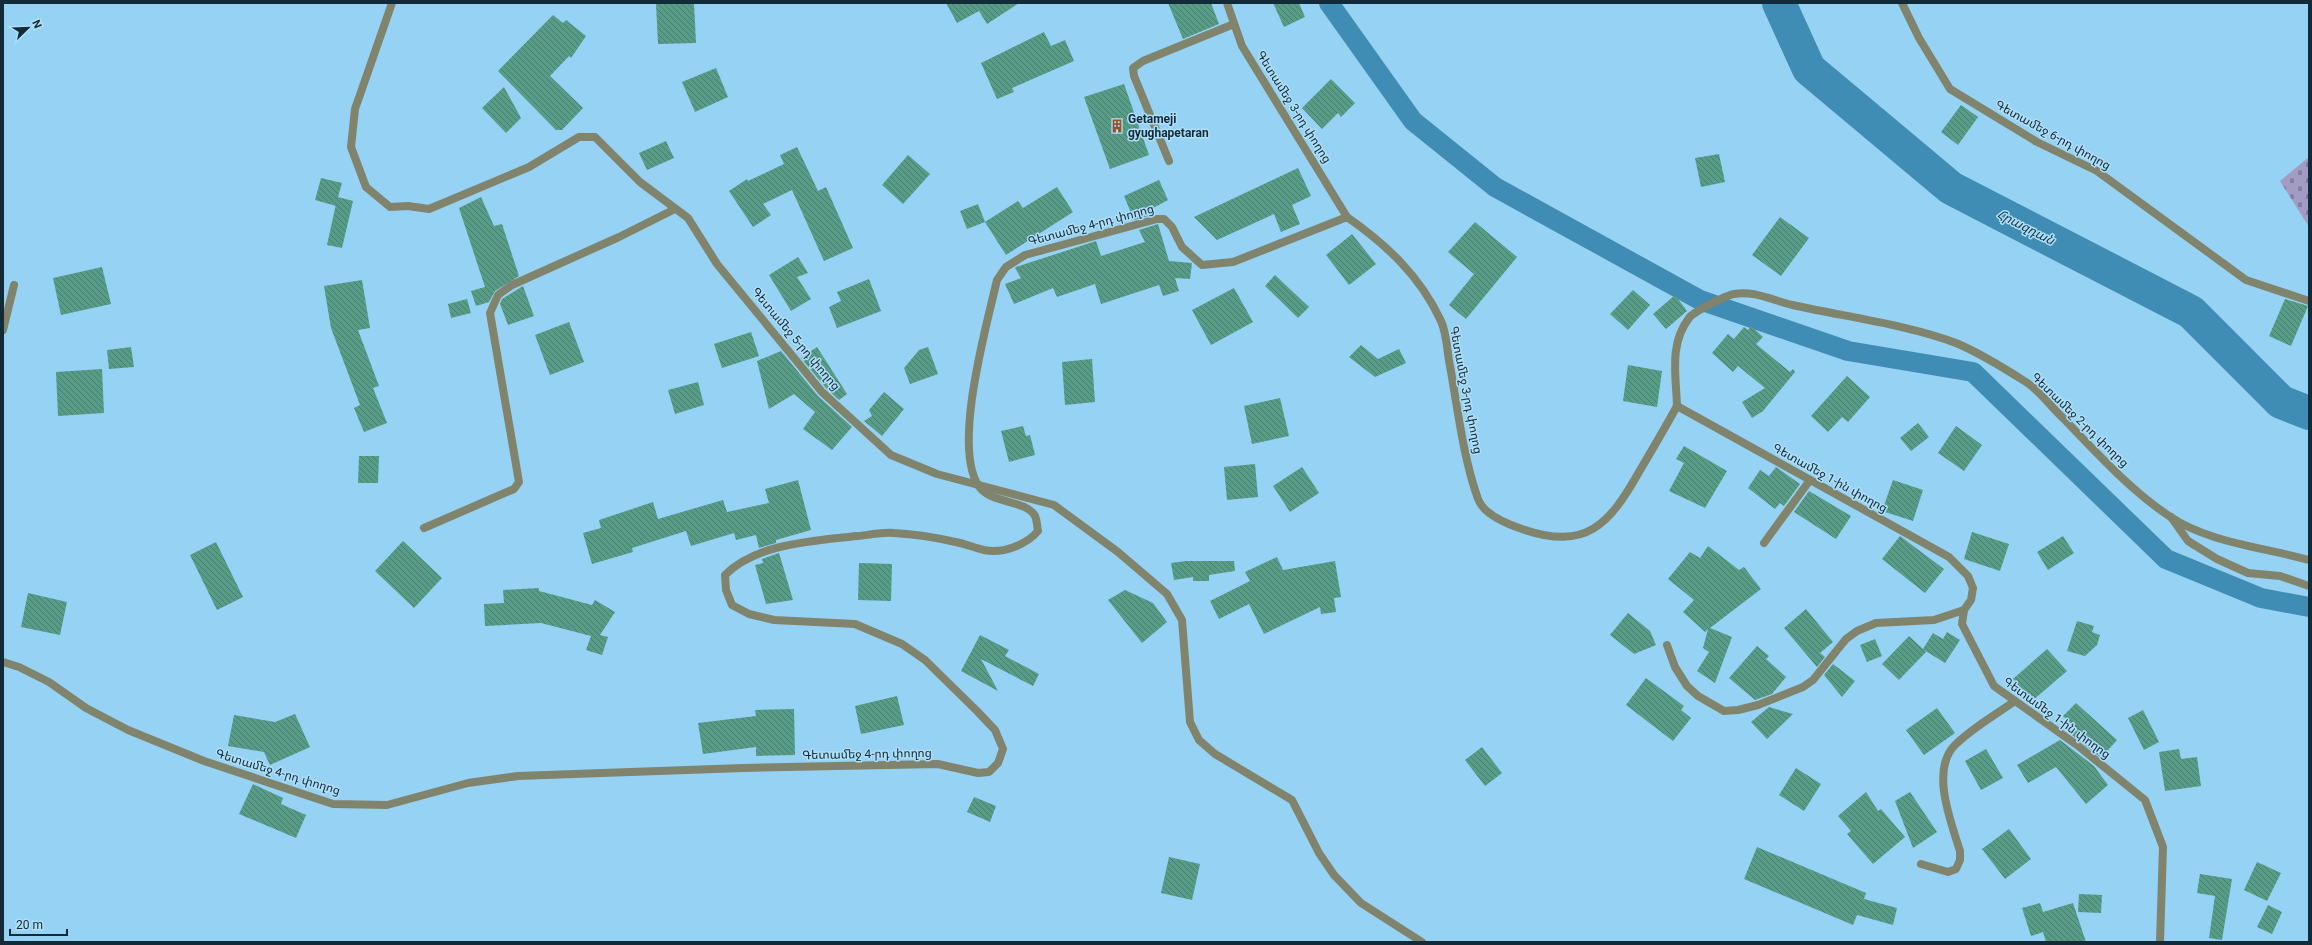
<svg xmlns="http://www.w3.org/2000/svg" width="2312" height="945" viewBox="0 0 2312 945" font-family="Roboto,'Noto Sans Armenian',sans-serif">
  <defs>
    <pattern id="cemetery-stones" width="16" height="16" patternUnits="userSpaceOnUse"><rect width="16" height="16" fill="#a29bc3"/><path d="M2 7V4a2 2 0 0 1 4 0v3zM10 15v-3a2 2 0 0 1 4 0v3z" fill="#837f9f"/></pattern>
    <pattern id="building-back-hatch" width="6" height="6" patternUnits="userSpaceOnUse"><rect width="6" height="6" fill="#589c88"/><path d="M-1 5l2 2M0 0l6 6M5-1l2 2" fill="none" stroke="#487f70"/></pattern>
  </defs>
  <rect width="100%" height="100%" fill="#96d2f3"/>
  <polygon fill="url(#cemetery-stones)" points="2309,157 2309,227 2280,181"/>
  <g fill="none" stroke-linecap="round" stroke-linejoin="round">
    <polyline stroke="#3f8db4" stroke-width="20" points="1329,3 1413,121 1495,187 1700,300 1848,351 1973,372 2166,559 2261,598 2309,607"/>
    <polyline stroke="#3f8db4" stroke-width="34" points="1779,3 1809,69 1951,188 2191,312 2281,402 2309,413"/>
  </g>
  <g fill="url(#building-back-hatch)">
    <polygon points="694,3 696,43 658,44 656,4"/>
    <polygon points="946,3 1019,3 987,24 979,11 957,23"/>
    <polygon points="1168,3 1211,3 1219,24 1183,39"/>
    <polygon points="1273,3 1299,3 1305,17 1284,27"/>
    <polygon points="553,15 563,23 566,20 586,36 571,58 569,56 550,76 583,108 562,130 556,130 498,71"/>
    <polygon points="1044,32 1051,46 1065,40 1074,61 1012,88 1014,92 997,99 981,63"/>
    <polygon points="716,68 728,97 695,112 682,82"/>
    <polygon points="1331,79 1355,103 1341,117 1338,113 1322,129 1302,108"/>
    <polygon points="1124,84 1149,155 1110,169 1084,97"/>
    <polygon points="504,87 521,118 506,133 482,108"/>
    <polygon points="1961,105 1978,117 1958,145 1941,132"/>
    <polygon points="666,141 674,158 647,170 639,153"/>
    <polygon points="797,147 818,191 826,187 853,248 824,261 792,190 763,204 771,215 753,227 729,191 747,179 748,181 784,164 780,155"/>
    <polygon points="1719,154 1725,182 1701,187 1695,158"/>
    <polygon points="908,155 930,174 903,204 882,185"/>
    <polygon points="1298,168 1311,196 1292,205 1300,224 1281,232 1274,214 1217,240 1194,217"/>
    <polygon points="321,178 342,183 338,197 353,201 342,248 327,245 336,204 336,206 315,200"/>
    <polygon points="1159,180 1168,200 1153,208 1155,214 1134,220 1124,196"/>
    <polygon points="1057,187 1073,212 1006,255 985,222 1018,201 1023,208"/>
    <polygon points="481,197 494,226 502,224 519,276 495,291 489,302 476,306 471,291 485,287 459,208"/>
    <polygon points="978,204 985,222 967,229 960,211"/>
    <polygon points="1780,217 1809,238 1781,276 1752,255"/>
    <polygon points="1475,222 1517,257 1466,319 1449,305 1474,274 1448,252"/>
    <polygon points="1158,224 1169,261 1192,263 1190,279 1175,278 1179,291 1163,296 1159,285 1101,304 1095,284 1057,297 1053,288 1014,304 1005,284 1021,278 1015,268 1016,267 1096,241 1101,256 1145,242 1139,230"/>
    <polygon points="1352,234 1376,264 1349,285 1326,255"/>
    <polygon points="798,257 808,273 797,277 811,299 791,311 769,275"/>
    <polygon points="102,267 111,304 61,315 53,278"/>
    <polygon points="1275,275 1309,307 1298,318 1265,286"/>
    <polygon points="869,279 881,311 837,328 829,307 841,301 837,292"/>
    <polygon points="362,280 370,328 358,330 379,386 373,388 387,423 364,432 354,408 360,405 331,328 324,286"/>
    <polygon points="523,286 534,316 508,325 500,304 502,299"/>
    <polygon points="1234,288 1253,322 1211,345 1192,310"/>
    <polygon points="1633,290 1650,305 1628,330 1610,314"/>
    <polygon points="1675,295 1687,311 1666,329 1653,314"/>
    <polygon points="467,299 471,313 451,318 448,304"/>
    <polygon points="2285,299 2308,306 2291,346 2269,336"/>
    <polygon points="569,322 584,362 550,375 535,335"/>
    <polygon points="1751,326 1763,337 1756,344 1790,372 1793,369 1795,372 1763,411 1752,418 1742,402 1765,388 1738,366 1733,372 1712,353 1728,334 1734,339 1744,327 1748,330"/>
    <polygon points="751,332 759,356 722,368 714,344"/>
    <polygon points="1361,345 1378,359 1399,349 1406,363 1375,377 1349,357"/>
    <polygon points="131,347 134,367 109,369 107,350"/>
    <polygon points="817,347 847,394 839,400 826,388 801,358"/>
    <polygon points="928,347 938,374 910,384 904,368 919,350"/>
    <polygon points="781,351 818,396 852,427 832,450 803,429 815,412 794,394 769,409 757,361"/>
    <polygon points="1092,359 1095,402 1065,405 1062,362"/>
    <polygon points="1628,365 1662,371 1657,407 1623,401"/>
    <polygon points="102,369 104,413 58,416 56,372"/>
    <polygon points="1847,376 1870,397 1848,422 1842,417 1828,432 1811,416"/>
    <polygon points="698,382 704,405 675,414 668,390"/>
    <polygon points="884,392 904,409 882,436 864,421 872,416 869,410"/>
    <polygon points="1280,398 1289,436 1252,444 1244,406"/>
    <polygon points="1918,423 1929,437 1911,451 1900,438"/>
    <polygon points="1023,426 1026,436 1030,435 1035,455 1009,462 1001,431"/>
    <polygon points="1956,426 1982,445 1964,471 1938,453"/>
    <polygon points="1684,446 1727,471 1705,508 1669,491 1684,463 1676,459"/>
    <polygon points="359,456 379,456 378,483 358,483"/>
    <polygon points="1255,464 1258,497 1227,500 1224,467"/>
    <polygon points="1302,467 1319,493 1290,512 1273,486"/>
    <polygon points="1776,467 1800,484 1784,506 1780,503 1775,509 1748,488 1760,470 1769,476"/>
    <polygon points="798,480 811,530 776,540 776,543 759,548 756,535 736,540 734,533 691,546 686,531 632,548 633,552 592,564 583,533 601,528 599,520 653,502 658,519 723,500 727,512 769,503 765,489"/>
    <polygon points="1893,480 1923,490 1913,521 1882,511"/>
    <polygon points="1809,491 1851,516 1836,539 1794,512"/>
    <polygon points="1972,532 2009,544 2000,571 1964,559"/>
    <polygon points="1900,536 1944,569 1925,593 1882,559"/>
    <polygon points="2063,536 2074,553 2048,570 2037,552"/>
    <polygon points="403,541 442,578 414,608 375,571"/>
    <polygon points="216,542 243,597 217,610 190,555"/>
    <polygon points="1708,546 1739,570 1744,567 1761,589 1710,628 1732,637 1715,683 1697,671 1709,652 1703,648 1708,629 1705,632 1683,612 1694,600 1668,579 1690,552 1700,558"/>
    <polygon points="779,553 793,600 766,604 755,565 763,563 762,559"/>
    <polygon points="1277,557 1283,570 1335,561 1341,597 1334,598 1336,612 1321,614 1320,607 1264,634 1249,604 1219,619 1210,601 1250,581 1245,572"/>
    <polygon points="1186,561 1234,561 1235,571 1209,575 1209,581 1193,581 1193,577 1174,580 1171,563"/>
    <polygon points="859,563 892,564 891,601 858,600"/>
    <polygon points="539,588 539,591 592,605 595,600 615,612 600,635 608,637 602,655 586,650 591,636 541,623 485,626 484,604 504,603 503,590"/>
    <polygon points="1125,590 1153,603 1167,622 1142,643 1108,600"/>
    <polygon points="28,593 67,602 60,635 21,627"/>
    <polygon points="1806,609 1833,642 1820,653 1825,657 1817,667 1784,628"/>
    <polygon points="1628,613 1650,631 1656,645 1634,654 1610,635"/>
    <polygon points="2077,621 2094,626 2092,632 2100,635 2097,645 2085,656 2067,651"/>
    <polygon points="1947,632 1960,640 1945,663 1924,650 1926,652 1899,680 1882,664 1909,636 1923,649 1933,633 1943,639"/>
    <polygon points="980,635 1009,650 1005,656 1039,674 1033,686 981,659 998,691 961,671"/>
    <polygon points="1875,639 1882,656 1867,662 1860,645"/>
    <polygon points="1757,646 1769,656 1766,659 1786,677 1772,694 1755,700 1729,678"/>
    <polygon points="2047,649 2067,671 2032,701 2013,679"/>
    <polygon points="1833,664 1855,681 1842,697 1824,675"/>
    <polygon points="1646,678 1684,706 1681,710 1691,718 1673,741 1626,705"/>
    <polygon points="897,696 904,725 861,734 855,706"/>
    <polygon points="2076,703 2117,740 2101,758 2071,734 2078,730 2063,716"/>
    <polygon points="1769,707 1793,714 1767,739 1751,722"/>
    <polygon points="1937,708 1955,733 1924,755 1906,730"/>
    <polygon points="794,709 795,755 756,756 756,747 703,754 698,723 756,716 755,710"/>
    <polygon points="2143,710 2159,742 2144,750 2128,718"/>
    <polygon points="295,714 310,747 270,765 264,752 228,746 234,715 275,722"/>
    <polygon points="2060,740 2094,766 2108,785 2086,804 2056,767 2028,783 2017,765"/>
    <polygon points="1482,747 1502,773 1485,786 1465,760"/>
    <polygon points="1986,749 2003,778 1981,790 1965,761"/>
    <polygon points="2179,749 2181,759 2197,757 2201,786 2165,791 2159,752"/>
    <polygon points="1796,768 1821,784 1804,811 1779,795"/>
    <polygon points="253,784 283,798 281,804 306,815 296,838 239,814"/>
    <polygon points="1866,792 1878,811 1881,809 1905,837 1873,864 1847,834 1851,831 1838,816"/>
    <polygon points="1910,792 1937,832 1913,848 1895,801"/>
    <polygon points="974,797 996,806 990,822 967,812"/>
    <polygon points="2009,829 2031,859 2005,879 1982,849"/>
    <polygon points="1757,847 1866,893 1864,899 1897,908 1893,925 1857,915 1853,925 1744,879"/>
    <polygon points="1169,857 1200,864 1192,900 1161,893"/>
    <polygon points="2257,862 2281,873 2267,901 2244,890"/>
    <polygon points="2200,874 2232,879 2222,940 2209,938 2215,896 2197,893"/>
    <polygon points="2079,894 2102,895 2101,913 2078,912"/>
    <polygon points="2040,903 2043,912 2073,903 2086,942 2046,942 2043,932 2031,936 2022,908"/>
    <polygon points="2268,905 2282,912 2272,934 2257,927"/>
  </g>
  <g fill="none" stroke-linecap="round" stroke-linejoin="round">
    <g stroke="#81846c" stroke-width="8">
      <polyline points="392,3 355,109 351,147 366,187 390,207 408,206 429,209 529,167 579,137 595,137 640,182 688,218 717,264 822,392 891,455 937,474 1054,505 1118,552 1167,594 1182,620 1190,722 1199,740 1215,754 1292,800 1319,853 1334,875 1361,903 1422,942"/>
      <polyline points="1227,3 1242,46 1347,217"/>
      <polyline points="1902,3 1919,38 1950,89 2037,142 2097,171 2246,280 2309,301"/>
      <polyline points="1169,161 1134,76 1133,68 1143,61 1234,24"/>
      <polyline points="3,330 14,285"/>
      <polyline points="2171,517 2188,541 2217,559 2248,573 2280,576 2309,586"/>
      <polyline points="424,528 514,489 519,482 490,313 498,295 512,285 619,237 675,209"/>
      <polyline points="1764,543 1810,480"/>
      <polyline points="1667,645 1675,667 1687,686 1698,696 1724,711 1738,710 1758,705 1803,687 1813,680 1846,639 1857,631 1876,623 1934,620 1964,610"/>
      <path d="M1921 864 1948 872 1956 869 1960 860V851C1951 822 1930 770 1955 745 1972 728 1995 715 2015 701"/>
    </g>
    <g stroke="#81846c" stroke-width="8">
      <path d="M1677 406C1676 375 1669 344 1689 318 1693 312 1727 295 1734 294 1755 290 1776 302 1797 306 1847 317 1909 325 1956 343 1980 353 2004 368 2026 382 2040 391 2051 407 2063 418 2096 452 2129 489 2169 516 2209 543 2263 547 2309 560"/>
      <polyline points="1677,406 1949,557 1968,576 1973,588 1971,600 1964,610 1962,624 1994,686 2077,745 2145,800 2163,847 2160,942"/>
      <path d="M3 662 19 667 49 682 86 708 128 730 204 761 333 804 387 805 468 783 518 776 743 768 938 764 978 773 989 772 998 763 1003 749 995 730 977 711 925 660 902 644 855 624 774 620 749 614 732 605 726 590 725 575C757 543 815 541 857 536 869 535 882 532 894 533 915 534 939 538 960 543 968 545 976 548 984 550 1003 554 1026 545 1038 531 1037 526 1037 520 1035 516 1027 501 995 503 982 490 949 456 987 324 997 280L1006 267 1025 255 1157 219H1164L1172 227 1182 247 1202 265 1233 262 1347 217C1387 245 1420 276 1441 321 1447 334 1447 352 1450 366 1458 410 1463 457 1478 499 1484 515 1507 524 1522 529 1586 551 1609 525 1639 472 1652 450 1665 428 1677 406"/>
    </g>
  </g>
  <defs>
    <g id="building-bare" transform="scale(1.08)"><path d="M-4-6H4V6H1V3H-1V6H-4ZM-2.5-4.3h1.7v1.8h-1.7ZM.8-4.3h1.7v1.8H.8ZM-2.5-1h1.7V.8h-1.7ZM.8-1h1.7V.8H.8Z" fill="#965323" stroke="#aedef8" stroke-width="2.5" paint-order="stroke"/></g>
  </defs>
  <g fill-rule="evenodd">
    <use href="#building-bare" x="1117" y="126"/>
  </g>
  <g text-anchor="middle" dominant-baseline="central" stroke-width="3" stroke-linejoin="round" paint-order="stroke">
    <g font-size="12" fill="#132b38" stroke="#aedef8">
      <text transform="translate(1294 107) rotate(58)">Գետամեջ 3-րդ փողոց</text>
      <text transform="translate(2053 135) rotate(29)">Գետամեջ 6-րդ փողոց</text>
      <text transform="translate(1091 225) rotate(-15)">Գետամեջ 4-րդ փողոց</text>
      <text transform="translate(796 339) rotate(50)">Գետամեջ 5-րդ փողոց</text>
      <text transform="translate(1466 390) rotate(79)">Գետամեջ 3-րդ փողոց</text>
      <text transform="translate(2080 420) rotate(44)">Գետամեջ 2-րդ փողոց</text>
      <text transform="translate(1830 478) rotate(29)">Գետամեջ 1-ին փողոց</text>
      <text transform="translate(2057 718) rotate(36)">Գետամեջ 1-ին փողոց</text>
      <text transform="translate(867 754) rotate(-1)">Գետամեջ 4-րդ փողոց</text>
      <text transform="translate(278 772) rotate(17)">Գետամեջ 4-րդ փողոց</text>
    </g>
    <g font-size="12" font-weight="bold" fill="#132b38" stroke="#aedef8" text-anchor="start">
      <text x="1128" y="119">Getameji<tspan x="1128" dy="14">gyughapetaran</tspan></text>
    </g>
    <g font-size="13" font-style="italic" fill="#123546" stroke="#aedef8">
      <text transform="translate(2026 227) rotate(27)">Հրազդան</text>
    </g>
  </g>
  <rect width="2312" height="945" fill="none" stroke="#132b38" stroke-width="8"/>
  <g transform="translate(28 28) rotate(67)" stroke="#aedef8" stroke-width="3" paint-order="stroke">
  <path d="M0-3L7 15L0 10L-7 15Z" fill="#132b38"/>
  <text y="-6" font-size="11" font-weight="bold" text-anchor="middle" fill="#132b38">N</text>
  </g>
  <path d="M10 929v6h57v-6" fill="none" stroke="#132b38" stroke-width="2"/>
  <text x="16" y="929" font-size="12" fill="#132b38" stroke="#aedef8" stroke-width="3" paint-order="stroke">20 m</text>
</svg>
